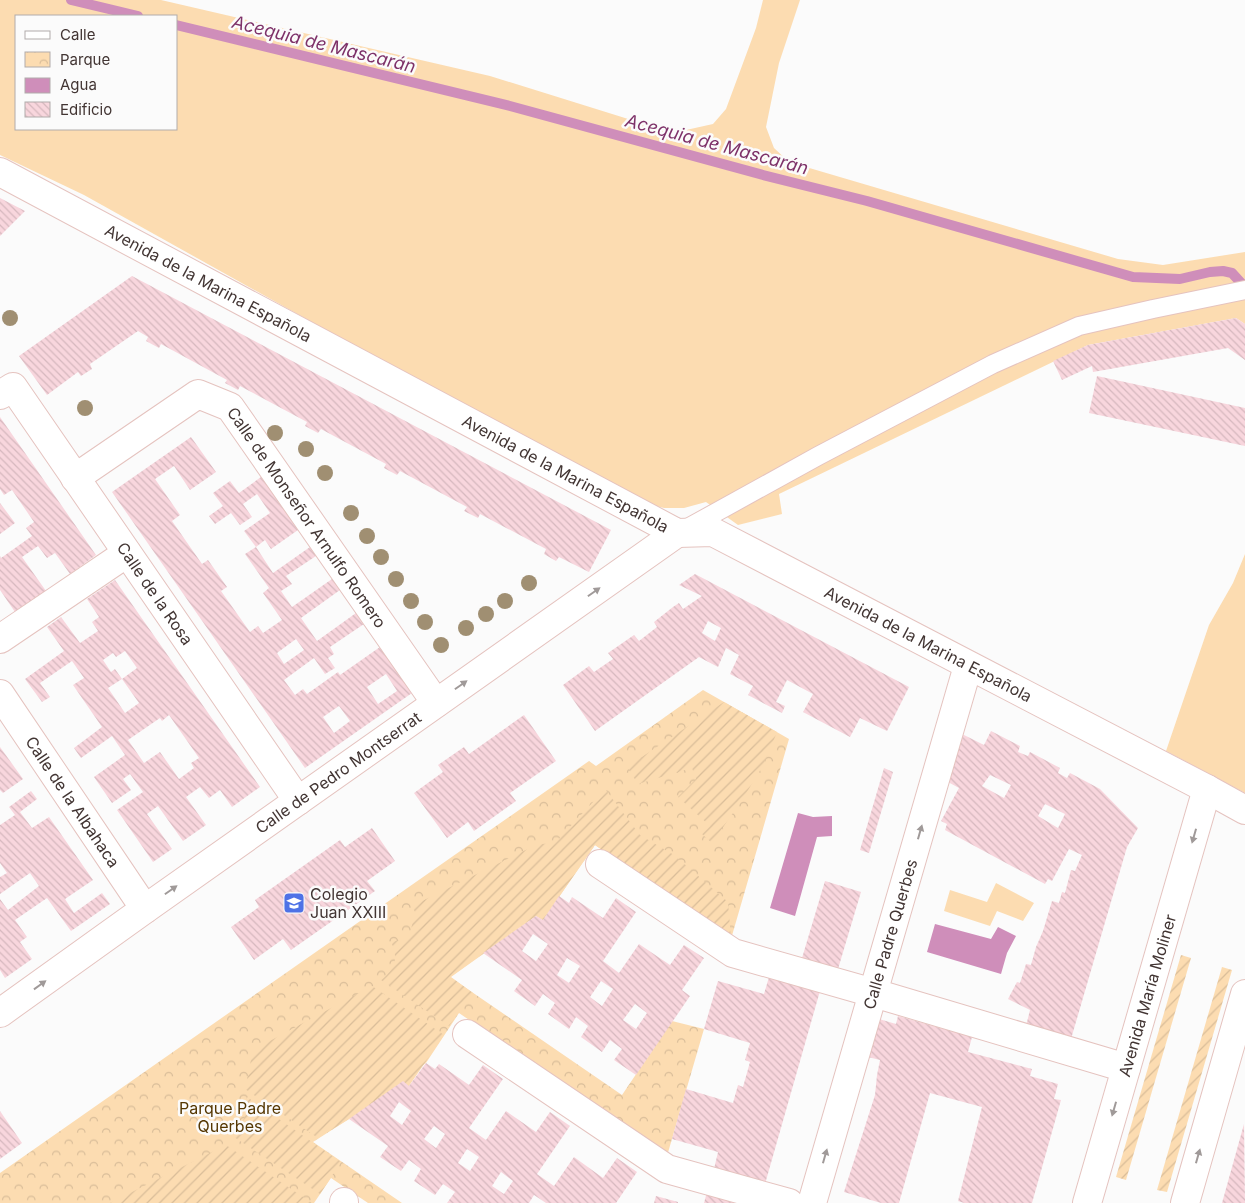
<svg xmlns="http://www.w3.org/2000/svg" width="1245" height="1203" viewBox="0 0 1245 1203" font-family="Inter,sans-serif">
  <defs>
    <pattern id="park-crowns" width="20" height="18" patternUnits="userSpaceOnUse" patternTransform="scale(1.25)"><rect width="20" height="18" fill="#fcdcb1"/><path d="M2 6a3 3 0 1 1 6 0M12 15a3 3 0 1 1 6 0" fill="none" stroke="#d9bd99"/></pattern>
    <pattern id="garden-furrows" width="10" height="10" patternUnits="userSpaceOnUse" patternTransform="scale(1.25)"><rect width="10" height="10" fill="#fcdcb1"/><path d="M-1 1l2-2M0 10L10 0M9 11l2-2" fill="none" stroke="#d9bd99"/></pattern>
    <pattern id="building-back-hatch" width="6" height="6" patternUnits="userSpaceOnUse" patternTransform="scale(1.25)"><rect width="6" height="6" fill="#f8d6dd"/><path d="M-1 5l2 2M0 0l6 6M5-1l2 2" fill="none" stroke="#d6b8be"/></pattern>
  </defs>
  <rect width="100%" height="100%" fill="#fbfbfb"/>
  <g fill="#fcdcb1" fill-rule="evenodd">
    <path d="M0 0H161L490 76 641 123 686 130 713 124 726 109 756 28 763 0H800L779 63 766 127 774 148 789 162 1118 259 1163 265 1245 252V324L1236 318 1088 345 779 494 782 514 738 525 706 502 684 508H664L644 503 439 393 84 195 0 155ZM16 16H176V129H16Z"/>
    <polygon points="1245,554 1245,793 1166,751 1209,625 1233,583"/>
    <polygon points="996,883 1034,903 1023,921 997,911 990,926 944,911 950,890 987,902"/>
  </g>
  <polygon fill="url(#park-crowns)" points="703,690 789,739 731,939 595,845 543,920 536,916 450,977 622,1095 672,1021 704,1029 667,1156 459,1013 426,1063 349,1119 313,1142 402,1203 368,1203 331,1178 314,1203 0,1203 0,1173 589,761 596,766"/>
  <g fill="url(#garden-furrows)">
    <polygon points="724,702 777,732 764,764 742,800 712,843 702,834 710,826 678,797 696,779 692,768 638,784 627,767"/>
    <path d="M605 789 640 835 674 855 728 902 731 939 595 845 543 920 536 916 451 977 473 993 449 1026 381 980C395 969 399 958 391 942L409 938 415 912 412 906 536 845 556 842Z"/>
    <polygon points="1181,955 1191,958 1126,1180 1116,1177"/>
    <polygon points="1222,967 1232,970 1167,1192 1157,1190"/>
    <polygon points="372,986 444,1035 409,1086 349,1119 318,1138 245,1089 253,1050"/>
    <path d="M247 1097 341 1162 320 1194 234 1137C244 1125 246 1112 247 1097Z"/>
    <polygon points="226,1145 312,1203 110,1203"/>
  </g>
  <g fill="#cf8eba">
    <polygon points="798,813 813,817 832,816 832,836 817,837 795,916 770,908"/>
    <polygon points="935,924 991,939 998,927 1016,936 1007,953 1001,974 927,952"/>
  </g>
  <g fill="none" stroke-linecap="round" stroke-linejoin="round">
    <g stroke="#cf8eba" stroke-width="10">
      <polyline points="71,0 138,16"/>
      <polyline points="176,25 510,106 763,175 867,201 1133,277 1180,279 1210,272 1223,271 1232,273 1243,285"/>
    </g>
  </g>
  <g fill="url(#building-back-hatch)" fill-rule="evenodd">
    <polygon points="0,198 25,211 0,236"/>
    <polygon points="132,276 611,530 589,572 559,557 556,561 544,554 546,549 480,514 478,518 464,511 467,507 400,471 397,475 384,468 386,464 321,429 318,433 305,426 307,422 240,386 238,390 225,383 227,380 161,344 159,348 146,341 148,337 138,331 90,364 92,369 81,376 78,372 47,395 19,356"/>
    <polygon points="1236,318 1245,324 1245,360 1228,348 1093,372 1092,366 1062,380 1053,361 1088,345"/>
    <polygon points="1097,376 1245,408 1245,446 1089,413"/>
    <polygon points="0,417 96,555 70,574 55,553 47,558 38,546 22,557 46,591 15,612 0,590 0,556 1,558 32,536 26,528 34,522 12,490 4,495 0,489"/>
    <path d="M191 437 216 472 190 490 174 466 155 479 180 515 172 521 202 564 208 560 227 587 221 591 250 632 258 626 263 633 282 620 263 593 269 588 245 554 256 547 273 573 310 547 316 556 286 576 292 584 281 591 292 607 332 579 340 590 301 618 317 641 356 613 364 624 330 647 334 654 328 658 335 668 325 674 314 658 284 680 295 695 303 689 307 694 338 672 340 675 380 647 412 693 305 768 112 492ZM296 639 304 650 284 664 277 653ZM386 674 397 691 378 704 367 687ZM339 706 350 721 334 733 323 717Z"/>
    <polygon points="261,477 298,530 271,549 265,540 256,547 244,531 270,513 257,494 243,504 252,517 240,525 231,513 215,524 209,516 223,506 213,493 230,481 239,493"/>
    <polygon points="0,503 15,523 0,534"/>
    <path d="M695 574 909 687 887 731 860 718 850 737 803 712 813 694 787 680 776 702 785 706 782 713 748 695 753 686 730 674 739 655 726 648 718 667 699 657 595 731 563 685 589 666 594 672 613 659 608 653 634 635 639 641 657 627 654 622 673 607 679 603 683 609 702 596 679 585ZM708 621 721 628 715 641 702 633Z"/>
    <path d="M115 580 260 787 232 807 220 790 209 798 200 787 186 797 206 825 183 841 158 806 147 814 172 849 153 862 117 810 143 792 130 774 123 779 131 790 112 803 94 777 125 755 112 736 81 758 74 748 102 727 73 685 84 678 72 661 40 683 50 697 42 702 25 679 64 651 47 627 61 617 80 643 98 631 92 622 99 617 87 599ZM125 651 137 668 122 679 115 669 111 672 103 660 113 653 116 657ZM122 679 139 703 125 713 108 688ZM169 715 199 758 191 763 194 768 179 779 160 752 144 763 128 740 160 718 162 721Z"/>
    <polygon points="524,715 556,761 510,793 516,801 474,831 468,822 447,838 414,793 443,772 438,765 464,747 469,754"/>
    <path d="M991 731 1020 746 1018 752 1028 756 1030 752 1060 768 1058 773 1067 778 1070 773 1100 789 1138 828 1127 847 1071 1039 1026 1026 1030 1010 1008 999 1017 982 1020 983 1026 964 1031 965 1036 947 1043 931 1052 901 1059 903 1062 892 1065 893 1071 870 1075 871 1082 855 1069 849 1052 881 1048 879 1045 884 945 830 947 824 941 821 959 788 948 782 962 734 984 745ZM990 775 1011 785 1004 798 982 786ZM1045 804 1065 814 1058 828 1038 816Z"/>
    <polygon points="0,747 23,779 3,793 0,790"/>
    <polygon points="884,768 893,772 869,853 860,850"/>
    <polygon points="31,791 37,799 20,812 32,828 49,817 93,880 65,899 74,913 102,893 110,904 71,931 47,898 15,920 27,937 20,942 32,959 5,978 0,970 0,899 8,910 39,886 30,873 0,894 0,877 7,873 0,863 0,825 15,815 9,807"/>
    <polygon points="372,828 395,861 367,881 375,891 291,950 283,939 254,960 231,927 259,907 255,900 340,840 345,847"/>
    <polygon points="825,881 861,892 838,969 802,958"/>
    <path d="M559 896 569 903 572 897 603 918 616 898 636 912 603 961 619 973 639 944 670 965 684 945 704 958 682 990 690 996 636 1075 614 1060 622 1049 610 1040 602 1052 581 1037 588 1026 576 1017 569 1029 548 1014 555 1003 543 994 535 1006 514 991 522 980 483 953 536 916 543 920ZM533 934 548 944 536 961 522 951ZM567 958 580 966 569 983 557 975ZM601 981 613 989 602 1006 590 997ZM635 1004 647 1013 636 1029 623 1020Z"/>
    <polygon points="769,977 820,991 765,1184 714,1169 718,1152 672,1139 686,1089 733,1103 738,1085 743,1087 750,1062 745,1060 750,1043 704,1029 718,981 764,994"/>
    <polygon points="898,1016 972,1037 968,1052 1032,1069 1030,1076 1058,1084 1054,1099 1061,1100 1032,1203 964,1203 958,1201 982,1107 930,1093 899,1203 881,1203 844,1192 875,1095 877,1075 880,1060 868,1057 879,1019 896,1024"/>
    <path d="M426 1063 435 1069 439 1064 469 1085 483 1065 503 1079 469 1128 486 1140 506 1111 536 1132 550 1112 570 1126 537 1174 554 1186 574 1157 603 1178 617 1158 637 1172 616 1203H546L534 1195 529 1203H447L455 1192 443 1184 435 1195 414 1181 421 1169 409 1160 401 1171 380 1157 388 1146 349 1119 403 1081 409 1086ZM399 1102 411 1111 402 1125 390 1116ZM434 1126 445 1134 436 1148 424 1139ZM467 1149 479 1157 470 1171 458 1163ZM501 1172 513 1181 504 1194 492 1186Z"/>
    <polygon points="0,1111 22,1143 0,1159"/>
    <polygon points="1244,1124 1245,1203 1222,1203"/>
    <polygon points="707,1192 745,1203 704,1203"/>
    <polygon points="656,1196 678,1202 678,1203 654,1203"/>
  </g>
  <g fill="none" stroke-linecap="round" stroke-linejoin="round">
    <g stroke="#e5c3bf" stroke-width="20">
      <polyline id="lane" points="684,530 818,456 993,364 1079,326 1153,309 1245,290"/>
    </g>
    <g stroke="#e5c3bf" stroke-width="30">
      <g id="street">
        <path id="s1" d="M0 172 677 533 713 532 1207 789 1245 810"/>
        <path id="s2" d="M0 395 13 387 298 801"/>
        <path id="s3" d="M75 478 198 394 230 407 436 703"/>
        <polyline points="0,639 127,553"/>
        <path id="s4" d="M0 694 145 909"/>
        <polyline points="600,864 733,953 884,996 1126,1068"/>
        <path id="s5" d="M0 1013 145 909 677 533"/>
        <polyline points="467,1034 667,1169 789,1203"/>
        <polyline points="344,1202 344,1203"/>
        <path id="s6" d="M812 1203 968 666"/>
        <path id="s7" d="M1087 1203 1207 789"/>
        <polyline points="1185,1203 1245,994"/>
      </g>
    </g>
    <use href="#lane" stroke="#fff" stroke-width="18"/>
    <use href="#street" stroke="#fff" stroke-width="28"/>
  </g>
  <g fill="#a08f72">
    <circle cx="10" cy="318" r="8"/>
    <circle cx="85" cy="408" r="8"/>
    <circle cx="275" cy="433" r="8"/>
    <circle cx="306" cy="449" r="8"/>
    <circle cx="325" cy="473" r="8"/>
    <circle cx="351" cy="513" r="8"/>
    <circle cx="367" cy="536" r="8"/>
    <circle cx="381" cy="557" r="8"/>
    <circle cx="396" cy="579" r="8"/>
    <circle cx="529" cy="583" r="8"/>
    <circle cx="411" cy="601" r="8"/>
    <circle cx="505" cy="601" r="8"/>
    <circle cx="486" cy="614" r="8"/>
    <circle cx="425" cy="622" r="8"/>
    <circle cx="466" cy="628" r="8"/>
    <circle cx="441" cy="645" r="8"/>
  </g>
  <defs><path id="oneway-solid" d="M-6-.8H1V-3.2L6.5 0L1 3.2V.8H-6Z" transform="scale(1.25)"/></defs>
  <g fill="#a09a99">
    <use href="#oneway-solid" transform="translate(594 592) rotate(-35)"/>
    <use href="#oneway-solid" transform="translate(461 685) rotate(-35)"/>
    <use href="#oneway-solid" transform="translate(920 832) rotate(-74)"/>
    <use href="#oneway-solid" transform="translate(1194 836) rotate(106)"/>
    <use href="#oneway-solid" transform="translate(171 890) rotate(-35)"/>
    <use href="#oneway-solid" transform="translate(40 985) rotate(-36)"/>
    <use href="#oneway-solid" transform="translate(1114 1109) rotate(106)"/>
    <use href="#oneway-solid" transform="translate(825 1156) rotate(-74)"/>
    <use href="#oneway-solid" transform="translate(1198 1156) rotate(-74)"/>
  </g>
  <defs>
    <g id="school-square" transform="scale(1.125)"><rect x="-9" y="-9" width="18" height="18" rx="4" fill="#4e72e6" stroke="#fbfbfb"/><path d="M0-5L7-2L0 1L-7-2ZM-4 1L0 2.5L4 1V4Q0 6-4 4Z" fill="#fff"/></g>
  </defs>
  <g fill-rule="evenodd">
    <use href="#school-square" x="294" y="903"/>
  </g>
  <g text-anchor="middle" dominant-baseline="central" stroke-width="5" stroke-linejoin="round" paint-order="stroke">
    <g font-size="16" fill="#423533" stroke="#fbfbfb">
      <text stroke="none"><textPath href="#s1" startOffset="236">Avenida de la Marina Española</textPath></text>
      <text stroke="none"><textPath href="#s1" startOffset="641">Avenida de la Marina Española</textPath></text>
      <text stroke="none"><textPath href="#s3" startOffset="318">Calle de Monseñor Arnulfo Romero</textPath></text>
      <text stroke="none"><textPath href="#s2" startOffset="266">Calle de la Rosa</textPath></text>
      <text stroke="none"><textPath href="#s1" startOffset="1046">Avenida de la Marina Española</textPath></text>
      <text stroke="none"><textPath href="#s5" startOffset="415">Calle de Pedro Montserrat</textPath></text>
      <text stroke="none"><textPath href="#s4" startOffset="130">Calle de la Albahaca</textPath></text>
      <text stroke="none"><textPath href="#s6" startOffset="280">Calle Padre Querbes</textPath></text>
      <text stroke="none"><textPath href="#s7" startOffset="216">Avenida María Moliner</textPath></text>
    </g>
    <g font-size="16" fill="#423533" stroke="#fbfbfb" text-anchor="start">
      <text x="310" y="894">Colegio<tspan x="310" dy="18">Juan XXIII</tspan></text>
    </g>
    <g font-size="16" fill="#553702" stroke="#fbfbfb">
      <text x="230" y="1108">Parque Padre<tspan x="230" dy="18">Querbes</tspan></text>
    </g>
    <g font-size="18" font-style="italic" fill="#7e3269" stroke="#fbfbfb">
      <text transform="translate(324 44) rotate(14)">Acequia de Mascarán</text>
      <text transform="translate(717 144) rotate(15)">Acequia de Mascarán</text>
    </g>
  </g>
  <rect x="15" y="15" width="162" height="115" fill="#fbfbfb" stroke="#b1acab"/>
  <rect x="25" y="31" width="25" height="8" fill="#ffffff" stroke="#b1acab"/>
  <text x="60" y="40" font-size="15" fill="#423533">Calle</text>
  <rect x="25" y="52" width="25" height="15" fill="url(#park-crowns)" stroke="#b1acab"/>
  <text x="60" y="65" font-size="15" fill="#423533">Parque</text>
  <rect x="25" y="78" width="25" height="15" fill="#cf8eba" stroke="#b1acab"/>
  <text x="60" y="90" font-size="15" fill="#423533">Agua</text>
  <rect x="25" y="102" width="25" height="15" fill="url(#building-back-hatch)" stroke="#b1acab"/>
  <text x="60" y="115" font-size="15" fill="#423533">Edificio</text>
</svg>
